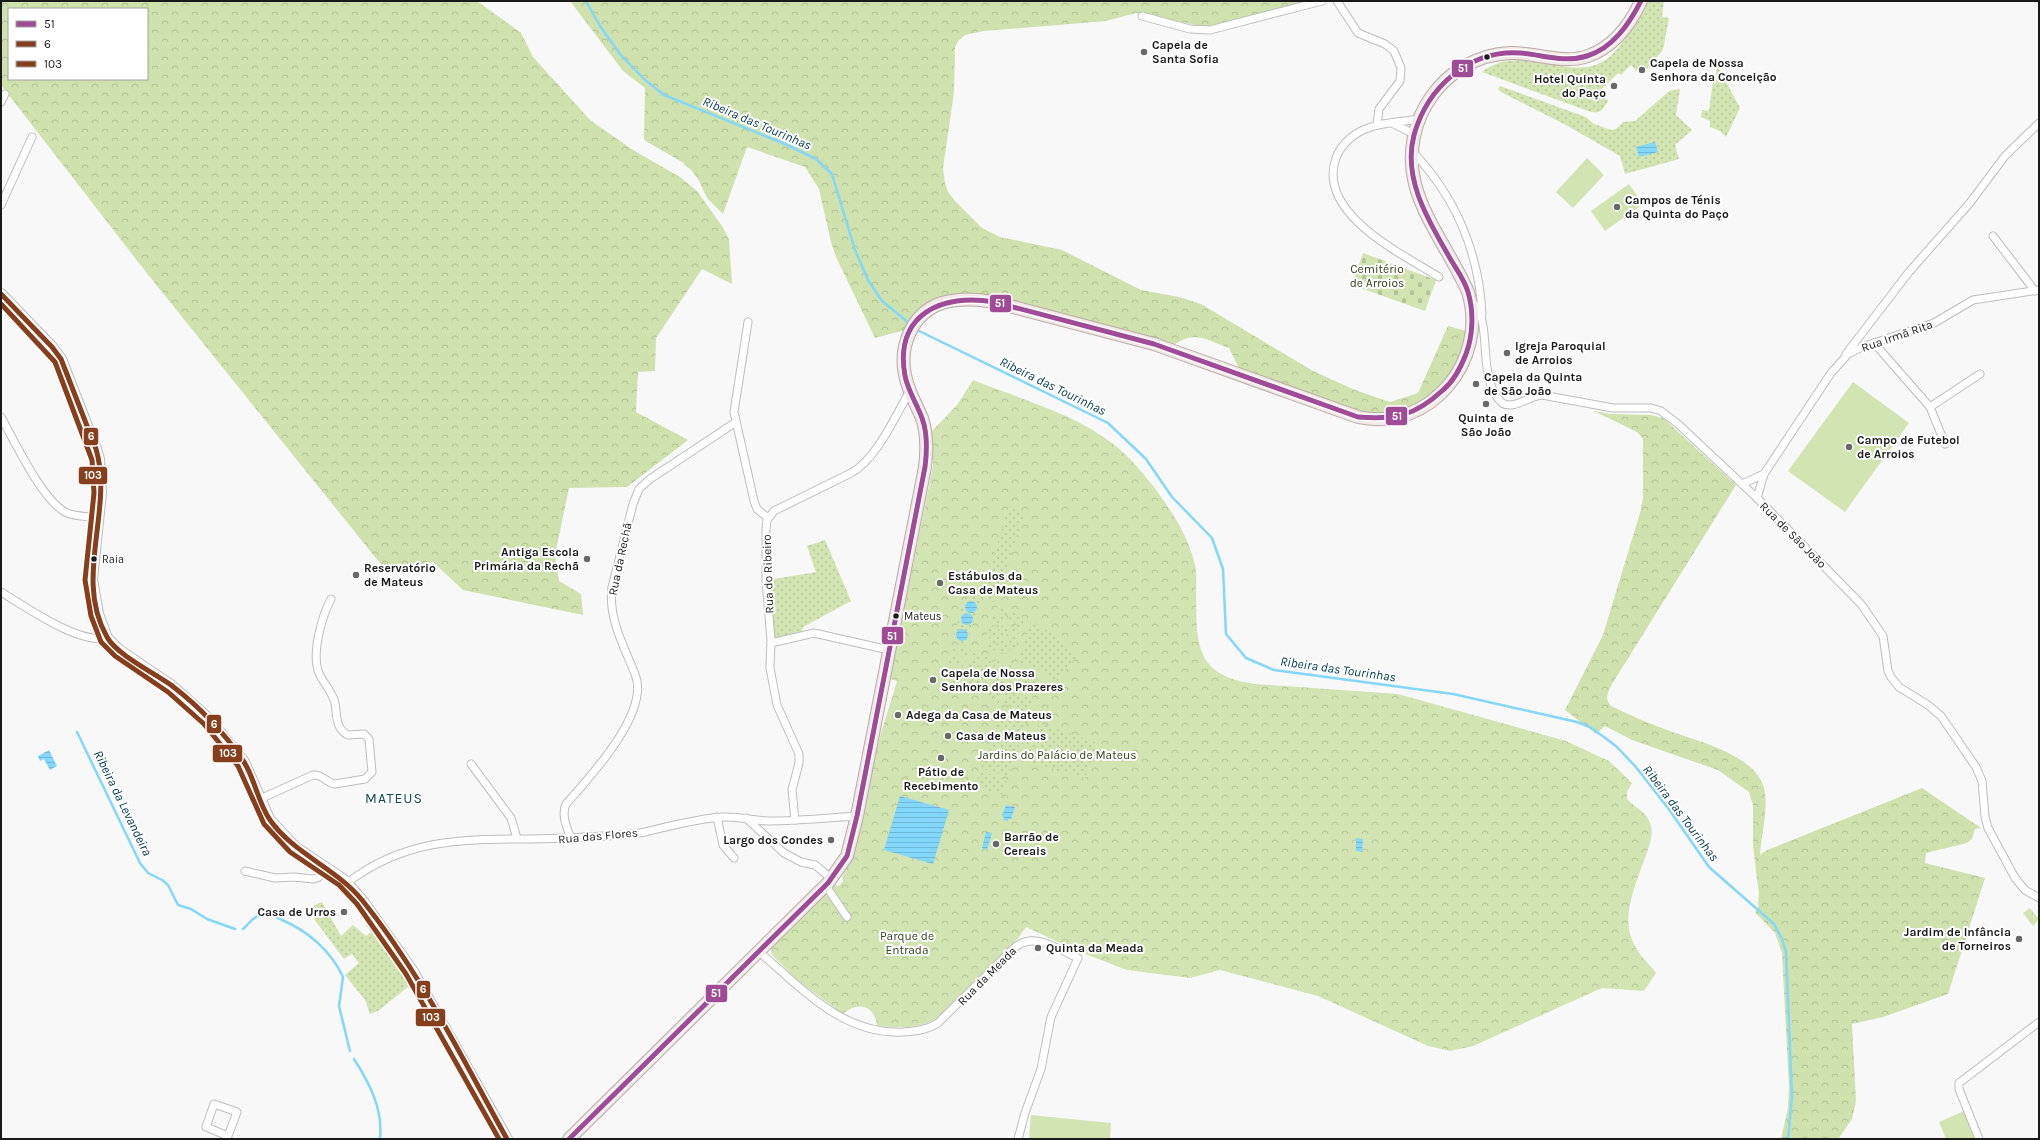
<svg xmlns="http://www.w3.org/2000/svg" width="2040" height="1140" viewBox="0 0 2040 1140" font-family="Karla,sans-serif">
  <defs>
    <pattern id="forest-crowns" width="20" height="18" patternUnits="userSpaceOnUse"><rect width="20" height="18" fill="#cfe1ad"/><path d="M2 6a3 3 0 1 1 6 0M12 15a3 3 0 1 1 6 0" fill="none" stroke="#b1c094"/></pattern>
    <pattern id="cemetery-stones" width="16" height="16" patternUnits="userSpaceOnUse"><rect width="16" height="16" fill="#d2e4b2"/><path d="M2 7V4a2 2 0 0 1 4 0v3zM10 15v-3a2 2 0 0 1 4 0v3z" fill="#b4c398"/></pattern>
    <pattern id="park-crowns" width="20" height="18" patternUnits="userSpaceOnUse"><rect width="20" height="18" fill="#d2e4b2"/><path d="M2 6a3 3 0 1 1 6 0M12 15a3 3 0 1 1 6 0" fill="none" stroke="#b4c398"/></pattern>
    <pattern id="garden-dots" width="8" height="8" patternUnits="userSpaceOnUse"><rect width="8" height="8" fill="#d2e4b2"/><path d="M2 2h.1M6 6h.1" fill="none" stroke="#b4c398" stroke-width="1.8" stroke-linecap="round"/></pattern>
    <pattern id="water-rules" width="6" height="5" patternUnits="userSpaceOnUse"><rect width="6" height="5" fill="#82d7fa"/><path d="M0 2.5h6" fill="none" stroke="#70b8d6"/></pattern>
  </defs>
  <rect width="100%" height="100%" fill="#f8f8f8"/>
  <g fill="url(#forest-crowns)" fill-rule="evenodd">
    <path d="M1 1H477L521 33 533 57 590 120 633 150 680 177 697 191 722 226 729 239 732 284 702 269 656 338 655 371 638 372 636 412 688 440 627 487 569 488 555 555 559 581 581 594 583 615 463 590 433 562 387 572 142 267 1 85ZM9 9H147V79H9Z"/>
    <path d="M570 1H1306L1210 26 1196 25 1136 13 1106 21 984 31 965 35 959 40 955 47 954 92 943 168 945 183 948 192 956 202 982 228 1000 237 1062 250 1141 290 1179 297 1201 304 1313 371 1355 390 1390 402 1418 393 1448 326 1466 331C1459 384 1415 420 1361 413 1349 411 1335 404 1323 400 1296 390 1268 380 1240 370L1229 348C1207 340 1195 330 1174 345L1081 318 1001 299 959 295 905 330 875 338 836 257 831 242 819 189 805 167 747 147 723 214 707 198 698 179 691 170 682 162 644 140 645 88 623 71Z"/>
    <path d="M1594 411 1611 414 1651 415 1663 418 1736 485 1612 684C1608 692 1604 699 1611 706 1629 715 1648 723 1667 730 1696 741 1755 754 1764 788 1769 809 1761 834 1760 855L1765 851 1922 788 1981 828 1975 829 1972 839 1967 843 1926 853 1925 863 1985 878 1948 994 1883 1017 1852 1024 1856 1101 1852 1119 1838 1139H1781L1788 1108 1789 1088 1782 953 1775 933 1755 912 1759 906 1758 904 1759 894 1753 846V805L1749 792 1718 770 1632 740 1605 726 1596 734 1565 710 1603 635 1640 513 1643 498V438L1637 432Z"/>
  </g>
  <polygon fill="url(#cemetery-stones)" points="1363,253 1436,280 1425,311 1352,285"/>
  <g fill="url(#park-crowns)">
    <path d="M973 380C1025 401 1092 418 1131 460 1156 487 1187 528 1195 565 1197 573 1196 583 1196 592 1197 645 1194 675 1255 684L1398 694 1566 741 1609 761 1632 783 1627 792V799C1635 808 1646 811 1650 823 1654 833 1650 843 1647 852 1638 880 1619 916 1634 944 1639 955 1649 964 1656 973L1644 991 1602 988 1473 1046 1450 1051 1428 1046 1318 996 1220 970 1190 978 1127 970 1075 950 1026 927 1016 941 946 1012C924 1030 903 1028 877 1026 875 1005 857 1001 843 1014L797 980 774 957 771 953 772 946 835 885 839 886 843 881 842 877 853 856 860 832 878 743 897 681 890 679 933 466 932 431 957 405Z"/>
    <polygon points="2030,908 2039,919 2033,926 2023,913"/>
  </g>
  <g fill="url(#garden-dots)">
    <path d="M1648 1H1671H1664L1662 17 1669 18 1663 50 1647 69 1643 65 1636 71 1631 65 1621 75 1618 73 1600 91 1608 101C1604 108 1601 114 1591 112L1482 72C1521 42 1566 80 1600 63 1611 58 1617 49 1624 40 1634 28 1643 16 1648 1Z"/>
    <polygon points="1717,65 1740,108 1726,137 1720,131 1710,127 1710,121 1701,117 1702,110 1709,111 1713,80 1715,80"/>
    <polygon points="1500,86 1586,117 1594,124 1611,130 1616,129 1623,122 1635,121 1669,91 1680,89 1676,115 1692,130 1675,145 1679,159 1625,174 1620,156 1566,125 1501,92 1498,89"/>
    <polygon points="1009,506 1023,514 1023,517 995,602 981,598 966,646 952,641 966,593 981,597"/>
    <polygon points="825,540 851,601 803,627 801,633 773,641 768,580 816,572 807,546"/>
    <polygon points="997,607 1008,611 1004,623 1002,623"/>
    <polygon points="994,610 999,623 995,626 990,625"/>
    <polygon points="1012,612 1023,616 1009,625 1007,624"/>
    <polygon points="1024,620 1019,634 1012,632 1011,628"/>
    <polygon points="1031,621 1049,632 1078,655 1055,682 1037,669 1018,662"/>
    <circle cx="1003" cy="631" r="5.5"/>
    <polygon points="989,628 995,629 996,634 984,642"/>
    <polygon points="1011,635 1018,638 1014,653 1008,638"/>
    <polygon points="997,637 999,638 995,650 984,646"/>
    <polygon points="1002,639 1005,639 1012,656 998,651"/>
    <polygon points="956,646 971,651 968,661 965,662"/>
    <polygon points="954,647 962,663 960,666 949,663"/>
    <polygon points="974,652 992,658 974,665 970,662"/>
    <polygon points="996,658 1001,659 990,698 984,696"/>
    <polygon points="993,660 988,676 975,672 975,667"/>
    <polygon points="1006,663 1011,665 999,703 993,701"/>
    <circle cx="967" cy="669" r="5.5"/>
    <polygon points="948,666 959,669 959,672 944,680"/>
    <polygon points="1014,670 1040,681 1036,694 1009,685"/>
    <polygon points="974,674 987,678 982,694 972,676"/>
    <polygon points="960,675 963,677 959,688 945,683"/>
    <polygon points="970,677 979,695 962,689 966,678"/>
    <polygon points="1007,689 1034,698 1029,713 1002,704"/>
    <polygon points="1000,709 1028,718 1022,736 994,727"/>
    <polygon points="1039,723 1097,743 1085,778 1026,761"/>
    <polygon points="993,731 1020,740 1015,758 987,749"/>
    <polygon points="985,753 1013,762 1008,777 981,768"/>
    <polygon points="980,771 1007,780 1002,795 975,786"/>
    <polygon points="322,902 341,936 353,925 366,936 371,932 366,925 370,922 401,962 414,982 378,1011 370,1014 365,1000 345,975 359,963 352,954 344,959 314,919 319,916 314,905"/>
  </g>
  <g fill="#d2e4b2">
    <polygon points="1587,158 1604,175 1573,208 1556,192"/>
    <polygon points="1629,184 1643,204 1605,231 1591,211"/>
    <polygon points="1853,382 1909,423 1845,512 1788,471"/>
    <polygon points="1964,1111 1976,1139 1946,1139 1939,1122"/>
    <polygon points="1031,1115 1111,1123 1110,1139 1029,1139"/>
  </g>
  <g fill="url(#water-rules)">
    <polygon points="1655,142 1658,152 1639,157 1636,147"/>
    <circle cx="971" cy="607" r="6"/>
    <circle cx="967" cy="619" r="6"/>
    <circle cx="962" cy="635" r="6"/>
    <polygon points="49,750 57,766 50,770 44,759 40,761 38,756"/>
    <polygon points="900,796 949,810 933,864 884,850"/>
    <polygon points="1006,805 1015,807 1011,819 1008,819 1008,821 1003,820 1004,817 1002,816"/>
    <polygon points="986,832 992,833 987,850 982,848"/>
    <polygon points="1356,838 1363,839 1362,852 1356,851"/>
  </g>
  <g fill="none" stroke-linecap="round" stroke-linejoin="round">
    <g stroke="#82d7fa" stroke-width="2.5">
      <polyline points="586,1 600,26 620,54 644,79 664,95 785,144 816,159 832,174 855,250 868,280 882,301 910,324"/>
      <polyline points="915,329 1108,423 1146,459 1172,497 1212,538 1223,569 1226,634 1246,658 1274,670 1453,694 1577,722 1590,727 1616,746 1635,766 1668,808 1709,867 1774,924 1782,939 1786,952 1792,1097 1788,1139"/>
      <polyline points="77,732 140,863 148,873 162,880 168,885 178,905 191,909 207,919 235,929"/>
      <path d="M243 929C249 924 253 916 262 914 269 913 276 917 282 920 308 931 331 951 343 977L339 1006 350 1051"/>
      <path d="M354 1059C370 1084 383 1109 380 1139"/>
    </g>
    <g stroke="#bdbdbd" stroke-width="9">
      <g id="street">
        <polyline points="1337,1 1358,33 1385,44 1394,51 1401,68 1400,81 1379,109 1377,125"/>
        <polyline points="1142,16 1190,29 1210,30 1322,1"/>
        <polyline points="1,102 5,94"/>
        <path d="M1419 119C1402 122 1384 122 1368 128 1354 133 1341 144 1336 158 1316 213 1402 254 1439 277"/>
        <polyline points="1394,124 1414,134"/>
        <path d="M1412 151C1455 196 1479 252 1482 314"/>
        <polyline points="1,205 32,137"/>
        <polyline points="1993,236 2035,291"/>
        <path d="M1470 300C1496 320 1474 376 1502 403 1514 410 1529 396 1542 395L1613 408H1651L1661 411 1678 424 1757 498 1861 604 1883 636 1888 671 1891 677 1899 687 1928 705 1941 716 1976 767 1982 781 1985 817 1988 828 2015 878 2025 890 2039 898"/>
        <polyline points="748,322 734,412 754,501 757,509 768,518"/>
        <polyline points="1874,343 1930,407 1945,444"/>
        <polyline points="1846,354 1909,272 1969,204 2005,156 2039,123"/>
        <polyline points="1930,407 1980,374"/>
        <path d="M1 417C15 442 41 498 65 512 74 517 88 516 98 518"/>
        <polyline points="1742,484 1764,474"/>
        <polyline points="1757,498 1764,474 1831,373 1848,354 1862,347 1934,323 1973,300 2039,290"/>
        <path d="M1 592C26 607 78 644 107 638"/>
        <polyline points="771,643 814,633 889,650"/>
        <polyline points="471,764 511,818 517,838"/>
        <path d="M260 799 313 775C323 774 326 783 335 784L365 779 372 772 369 739 364 734 348 735C335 729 337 714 335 703 332 691 323 683 319 673 311 654 322 616 331 599"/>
        <polyline points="717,817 723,845 734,858"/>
        <polyline points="746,818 784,853 801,862 815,865 832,879"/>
        <path d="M795 820 792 790 799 763V754L777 705 770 668 771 640 766 581V529L767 520 774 511 851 473C877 459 895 416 910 391"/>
        <path d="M571 839C567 827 561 816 566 804 590 777 651 712 635 674 624 646 608 619 612 587L633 504 639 489 650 479 736 422"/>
        <polyline points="245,871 275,878 294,877 314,879 319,877 326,868"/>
        <path d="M347 883C422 825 498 844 584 837 604 836 625 836 645 832 671 826 695 819 722 817 737 816 751 820 767 821 797 821 827 818 857 816"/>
        <polyline points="826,886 847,917"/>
        <path d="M758 951C802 988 842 1035 903 1032 916 1031 927 1030 938 1023L1013 949C1033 930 1057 949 1078 958L1051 1017 1041 1069 1025 1113 1018 1139"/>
        <polygon points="214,1104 237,1112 228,1136 206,1127"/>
        <polyline points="1979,1139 1959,1089 1959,1083 2039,1022"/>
      </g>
    </g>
    <g stroke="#bdbdbd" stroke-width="12">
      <polyline id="secondary" points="1,294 52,347 61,359 96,449 99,459 101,493 92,579 98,614 107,638 119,650 172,686 209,719 244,762 269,819 295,847 344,880 362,900 412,970 507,1139"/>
    </g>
    <g stroke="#baa9a7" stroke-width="14">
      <path id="primary" d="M569 1139 828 883 847 856 857 816 925 467C927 451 927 433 922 418 916 404 908 391 905 375 899 346 912 313 942 303 959 298 978 299 994 302L1154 344 1358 417C1430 433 1489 360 1468 292 1453 257 1424 220 1415 184 1399 121 1444 56 1510 53 1535 52 1562 65 1588 56 1613 47 1630 25 1641 1"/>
    </g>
    <use href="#street" stroke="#fefefe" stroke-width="7"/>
    <use href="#secondary" stroke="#fefefe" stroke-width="10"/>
    <use href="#primary" stroke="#f1e8e7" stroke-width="12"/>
    <g stroke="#fff" stroke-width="8">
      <path id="bus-1" d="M569 1139 828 883 847 856 857 816 925 467C927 451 928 434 922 418 917 404 908 391 905 376 894 314 942 293 994 302L1154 344 1358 417C1395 420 1415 416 1443 390 1454 381 1461 367 1466 354 1473 335 1474 312 1468 292 1465 281 1457 270 1451 260 1430 223 1402 180 1414 135 1427 88 1469 49 1521 53 1543 55 1565 63 1587 56 1613 48 1629 24 1641 1"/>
    </g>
    <g stroke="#fff" stroke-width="8">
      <path id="bus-2" d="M1 294 52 347 61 359 96 449C114 510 73 578 107 637 116 654 154 673 171 685 184 695 198 707 209 719 221 731 234 747 244 762 255 779 258 803 270 820 294 854 336 868 362 900 420 972 462 1058 507 1139"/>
    </g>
    <g stroke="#fff" stroke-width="8">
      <polyline id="bus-3" points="1,304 55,362 92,460 94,493 85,580 91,616 101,642 115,656 168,692 204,724 238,766 264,824 290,852 339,885 357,904 406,974 499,1139"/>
    </g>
    <use href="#bus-1" stroke="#a04b97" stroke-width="5"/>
    <use href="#bus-2" stroke="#863e1d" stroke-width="5"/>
    <use href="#bus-3" stroke="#863e1d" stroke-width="5"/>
  </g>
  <g fill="#686868" stroke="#fff" stroke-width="1.5">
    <circle cx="1144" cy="52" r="4"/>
    <circle cx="1642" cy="70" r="4"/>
    <circle cx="1614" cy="86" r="4"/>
    <circle cx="1617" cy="207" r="4"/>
    <circle cx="1507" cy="353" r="4"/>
    <circle cx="1476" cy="384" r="4"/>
    <circle cx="1486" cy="404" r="4"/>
    <circle cx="1849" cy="447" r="4"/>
    <circle cx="587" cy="559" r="4"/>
    <circle cx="356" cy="575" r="4"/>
    <circle cx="940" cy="583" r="4"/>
    <circle cx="933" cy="680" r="4"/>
    <circle cx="898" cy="715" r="4"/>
    <circle cx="948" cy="736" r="4"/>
    <circle cx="941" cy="758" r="4"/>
    <circle cx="831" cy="840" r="4"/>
    <circle cx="996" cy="844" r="4"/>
    <circle cx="344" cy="912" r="4"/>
    <circle cx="2019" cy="939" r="4"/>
    <circle cx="1038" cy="948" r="4"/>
  </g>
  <g fill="#1a1a1b" stroke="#fff" stroke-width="1.5">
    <circle cx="1487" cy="57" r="3.5"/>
    <circle cx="94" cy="559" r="3.5"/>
    <circle cx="896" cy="616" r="3.5"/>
  </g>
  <g text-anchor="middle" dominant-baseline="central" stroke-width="4" stroke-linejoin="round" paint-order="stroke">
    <g font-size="11" fill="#1a1a1b" stroke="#fff" text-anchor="start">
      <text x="102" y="559">Raia</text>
      <text x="904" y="616">Mateus</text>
    </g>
    <g font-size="12" font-weight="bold" fill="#1a1a1b" stroke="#fff" text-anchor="start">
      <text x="1152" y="45">Capela de<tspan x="1152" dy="14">Santa Sofia</tspan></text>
      <text x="1650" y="63">Capela de Nossa<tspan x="1650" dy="14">Senhora da Conceição</tspan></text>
      <text x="1606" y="79" text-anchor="end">Hotel Quinta<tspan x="1606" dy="14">do Paço</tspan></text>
      <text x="1625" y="200">Campos de Ténis<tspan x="1625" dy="14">da Quinta do Paço</tspan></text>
      <text x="1515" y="346">Igreja Paroquial<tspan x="1515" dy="14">de Arroios</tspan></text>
      <text x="1484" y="377">Capela da Quinta<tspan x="1484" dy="14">de São João</tspan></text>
      <text x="1486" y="418" text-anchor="middle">Quinta de<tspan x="1486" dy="14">São João</tspan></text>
      <text x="1857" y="440">Campo de Futebol<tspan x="1857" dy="14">de Arroios</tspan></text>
      <text x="579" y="552" text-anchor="end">Antiga Escola<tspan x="579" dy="14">Primária da Rechã</tspan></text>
      <text x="364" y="568">Reservatório<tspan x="364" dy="14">de Mateus</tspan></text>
      <text x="948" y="576">Estábulos da<tspan x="948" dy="14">Casa de Mateus</tspan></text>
      <text x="941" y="673">Capela de Nossa<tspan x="941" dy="14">Senhora dos Prazeres</tspan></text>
      <text x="906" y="715">Adega da Casa de Mateus</text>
      <text x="956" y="736">Casa de Mateus</text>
      <text x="941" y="772" text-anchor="middle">Pátio de<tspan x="941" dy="14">Recebimento</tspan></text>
      <text x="1004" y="837">Barrão de<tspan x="1004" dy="14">Cereais</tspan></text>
      <text x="823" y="840" text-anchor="end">Largo dos Condes</text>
      <text x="336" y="912" text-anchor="end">Casa de Urros</text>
      <text x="2011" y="932" text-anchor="end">Jardim de Infância<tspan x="2011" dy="14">de Torneiros</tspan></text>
      <text x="1046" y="948">Quinta da Meada</text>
    </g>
    <g font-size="12" fill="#33411a" stroke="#fff">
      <text x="1377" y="269">Cemitério<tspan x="1377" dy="14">de Arroios</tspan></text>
      <text x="1057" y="755">Jardins do Palácio de Mateus</text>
      <text x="907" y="936">Parque de<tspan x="907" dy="14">Entrada</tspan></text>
    </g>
    <g font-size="12" fill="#1a1a1b" stroke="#fff">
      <text transform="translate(1897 336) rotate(-19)">Rua Irmã Rita</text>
      <text transform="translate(1793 535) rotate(45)">Rua de São João</text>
      <text transform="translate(620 559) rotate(-78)">Rua da Rechã</text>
      <text transform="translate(768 574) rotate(-92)">Rua do Ribeiro</text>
      <text transform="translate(598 836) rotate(-5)">Rua das Flores</text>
      <text transform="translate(987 976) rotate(-45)">Rua da Meada</text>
    </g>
    <g font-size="13" font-style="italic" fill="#00394d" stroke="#fff">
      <text transform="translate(757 123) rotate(23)">Ribeira das Tourinhas</text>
      <text transform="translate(1053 386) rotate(26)">Ribeira das Tourinhas</text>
      <text transform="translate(1338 669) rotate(8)">Ribeira das Tourinhas</text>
      <text transform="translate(123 803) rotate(64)">Ribeira da Levandeira</text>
      <text transform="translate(1681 813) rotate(53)">Ribeira das Tourinhas</text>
    </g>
    <g font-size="14" letter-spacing="1" fill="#0c4b52" stroke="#fff">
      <text x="394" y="798">MATEUS</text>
    </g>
  </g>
  <g stroke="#fff" stroke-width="1.5">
    <rect x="1451" y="59" width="23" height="19" rx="4" fill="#a04b97"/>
    <rect x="989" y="294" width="23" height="19" rx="4" fill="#a04b97"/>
    <rect x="1385" y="406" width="23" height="20" rx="4" fill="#a04b97"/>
    <rect x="83" y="427" width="16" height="19" rx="4" fill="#863e1d"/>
    <rect x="78" y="466" width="30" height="19" rx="4" fill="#863e1d"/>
    <rect x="881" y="626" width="23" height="19" rx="4" fill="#a04b97"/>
    <rect x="206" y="714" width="16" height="20" rx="4" fill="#863e1d"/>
    <rect x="212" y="744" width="31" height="19" rx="4" fill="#863e1d"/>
    <rect x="416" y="980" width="15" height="19" rx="4" fill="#863e1d"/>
    <rect x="705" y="984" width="23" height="19" rx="4" fill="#a04b97"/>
    <rect x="415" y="1008" width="31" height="19" rx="4" fill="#863e1d"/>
  </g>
  <g font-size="11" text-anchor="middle" font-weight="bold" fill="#fff">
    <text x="1463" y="72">51</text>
    <text x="1000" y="307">51</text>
    <text x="1397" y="420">51</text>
    <text x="91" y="440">6</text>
    <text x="93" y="479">103</text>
    <text x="892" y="640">51</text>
    <text x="214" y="728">6</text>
    <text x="228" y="757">103</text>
    <text x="423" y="993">6</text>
    <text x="716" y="997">51</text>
    <text x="431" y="1021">103</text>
  </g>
  <rect width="2040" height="1140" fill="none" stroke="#1a1a1b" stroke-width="4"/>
  <rect x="8" y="8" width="140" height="72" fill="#ffffff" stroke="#a3a3a4"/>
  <rect x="16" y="21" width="20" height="6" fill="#a04b97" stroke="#a3a3a4"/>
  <text x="44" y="28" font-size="12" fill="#1a1a1b">51</text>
  <rect x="16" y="41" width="20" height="6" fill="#863e1d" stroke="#a3a3a4"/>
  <text x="44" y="48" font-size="12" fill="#1a1a1b">6</text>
  <rect x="16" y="61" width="20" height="6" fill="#863e1d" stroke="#a3a3a4"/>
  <text x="44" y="68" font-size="12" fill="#1a1a1b">103</text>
</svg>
